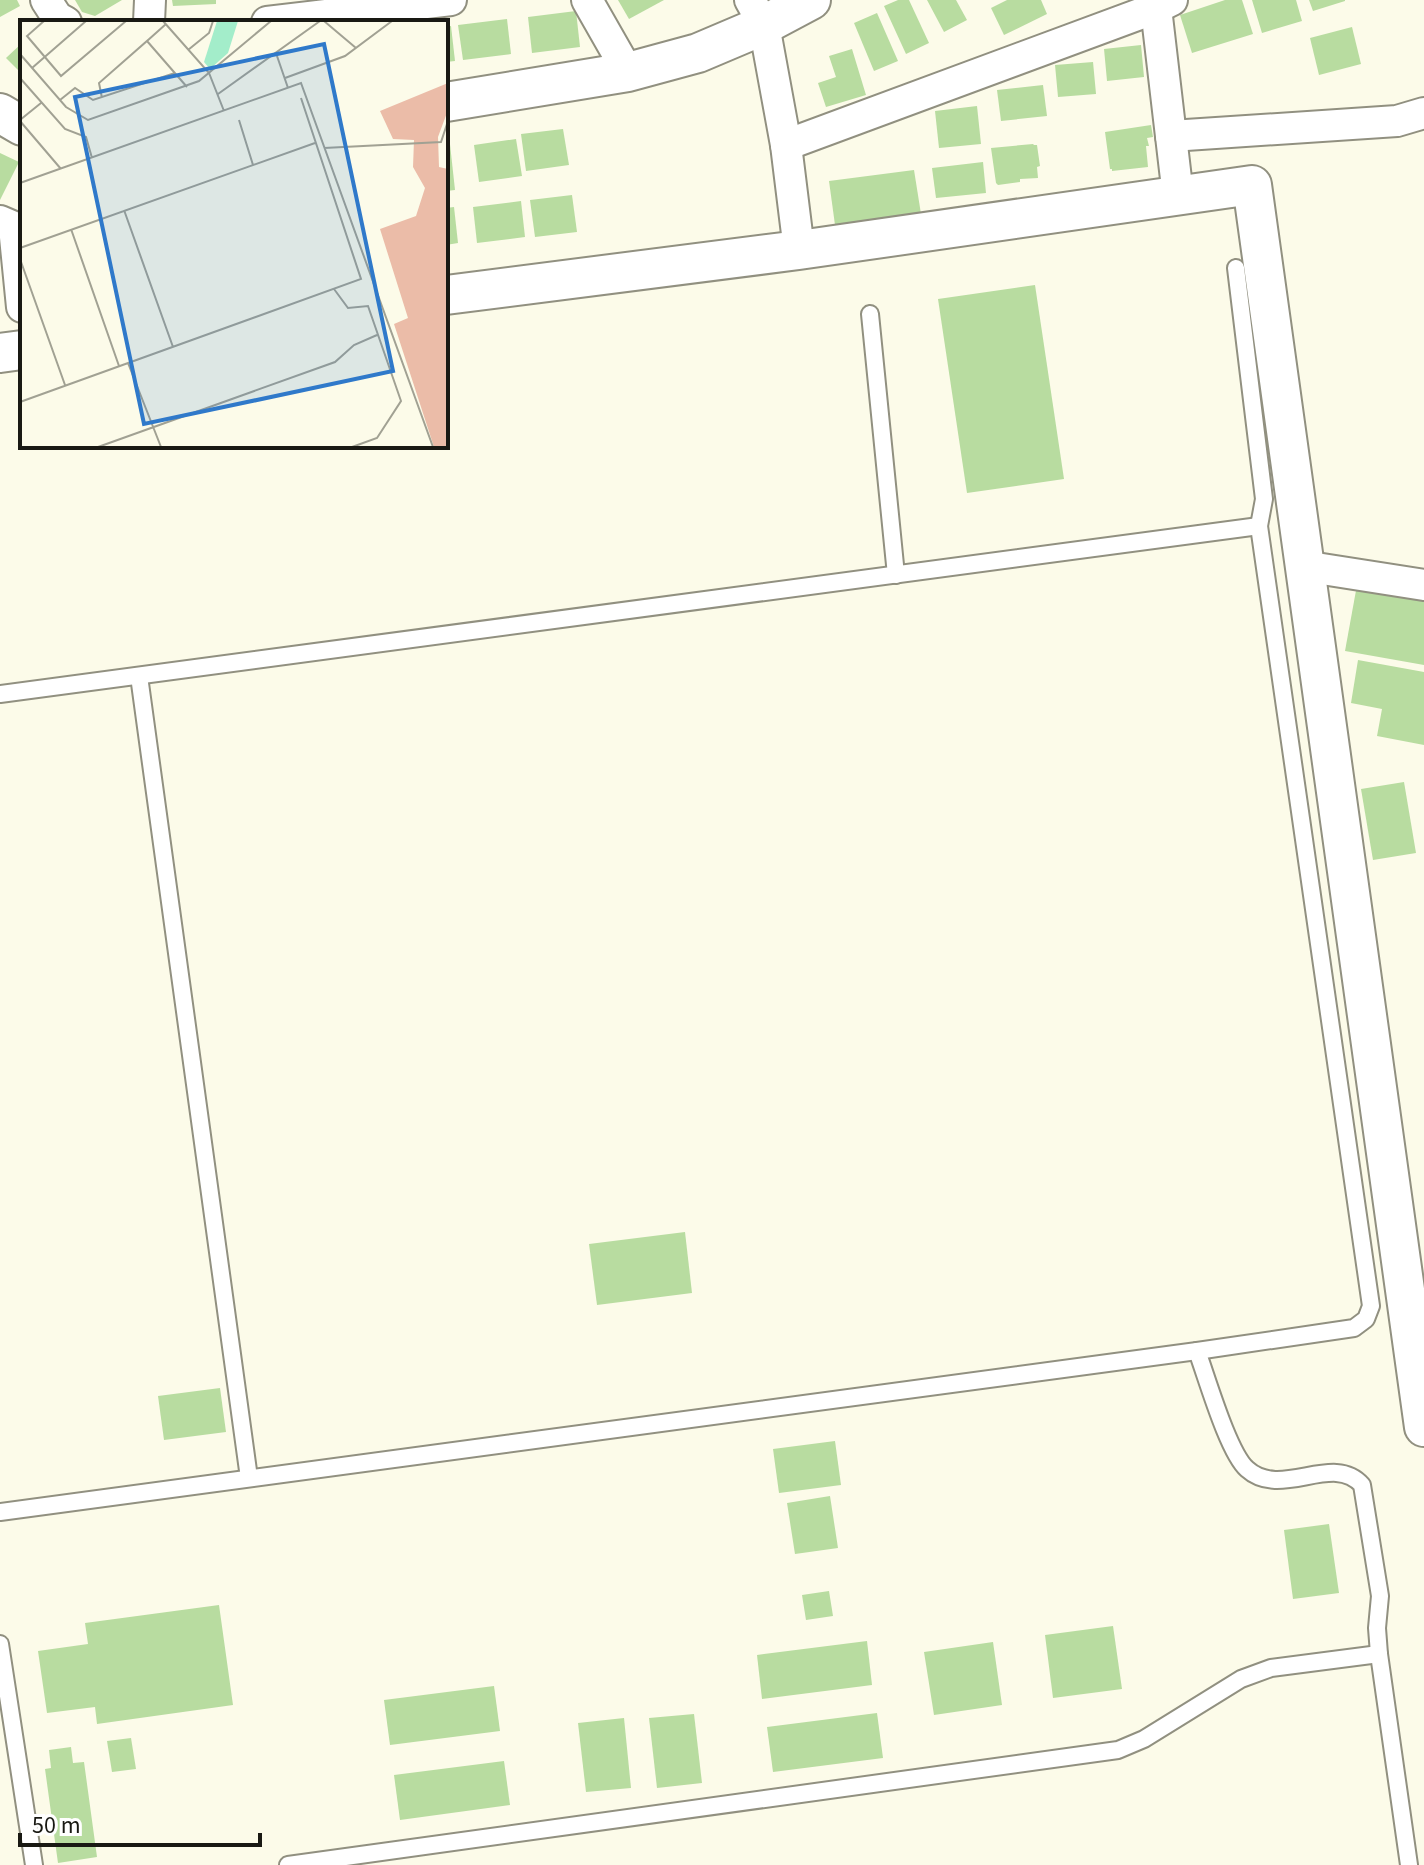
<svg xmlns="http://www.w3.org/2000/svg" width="1424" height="1865" viewBox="0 0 1424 1865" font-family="'Source Sans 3',sans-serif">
  <rect width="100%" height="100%" fill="#fcfbe9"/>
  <g fill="#b8dca0">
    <polygon points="0,0 17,0 20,6 0,17"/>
    <polygon points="75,0 122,0 95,16 82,12"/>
    <polygon points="172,0 216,0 216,4 173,6"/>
    <polygon points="618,0 664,0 629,19"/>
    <polygon points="898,0 909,0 929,43 906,54 884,6"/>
    <polygon points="927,0 956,0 967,20 944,32"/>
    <polygon points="1007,0 1041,0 1047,14 1004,35 991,8"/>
    <polygon points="1225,0 1242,0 1253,34 1192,53 1180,15"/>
    <polygon points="1252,0 1296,0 1302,21 1262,33"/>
    <polygon points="1309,0 1345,0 1345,1 1313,11"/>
    <polygon points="576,11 580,47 532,53 528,17"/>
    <polygon points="877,13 898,61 874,71 854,23"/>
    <polygon points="507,19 511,54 463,60 458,25"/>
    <polygon points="451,26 455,61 446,62 446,27"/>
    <polygon points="1352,27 1361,64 1319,75 1310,38"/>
    <polygon points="22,43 22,74 6,58"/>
    <polygon points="1141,45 1144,77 1107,81 1104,49"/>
    <polygon points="852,49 866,95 826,107 818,83 836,77 829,56"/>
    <polygon points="1093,62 1096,94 1058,97 1055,65"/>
    <polygon points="1043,85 1047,116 1001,121 997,90"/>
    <polygon points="977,106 981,144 939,148 935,111"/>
    <polygon points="1151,125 1153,137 1147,138 1149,146 1146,146 1148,167 1112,171 1112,169 1110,169 1105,132"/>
    <polygon points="563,129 569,165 526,171 521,134"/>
    <polygon points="446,135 449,135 455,190 446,191"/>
    <polygon points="516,139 522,176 479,182 474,145"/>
    <polygon points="1033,144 1034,145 1037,145 1040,166 1037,167 1038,178 1020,179 1020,182 998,185 996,183 991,148"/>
    <polygon points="0,153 19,162 0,200"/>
    <polygon points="983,162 986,193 936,198 932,168"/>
    <polygon points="914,170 921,214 835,225 829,181"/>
    <polygon points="572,195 577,232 535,237 530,200"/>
    <polygon points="521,201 525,237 477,243 473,207"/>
    <polygon points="454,207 458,243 446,245 446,208"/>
    <polygon points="1035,285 1064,479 967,493 938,299"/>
    <polygon points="1357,585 1424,597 1424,665 1345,651"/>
    <polygon points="1358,660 1424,672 1424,745 1377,736 1382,709 1351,703"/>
    <polygon points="1404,782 1416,853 1373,860 1361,789"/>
    <polygon points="685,1232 692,1293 597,1305 589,1244"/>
    <polygon points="220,1388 226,1432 164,1440 158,1396"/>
    <polygon points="835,1441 841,1485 779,1493 773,1449"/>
    <polygon points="830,1496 838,1548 795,1554 787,1503"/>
    <polygon points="1329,1524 1339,1593 1293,1599 1284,1530"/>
    <polygon points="829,1591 833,1616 806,1620 802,1595"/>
    <polygon points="219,1605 233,1705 97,1724 95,1707 47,1713 38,1651 88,1644 85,1623"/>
    <polygon points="1113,1626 1122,1689 1053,1698 1045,1635"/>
    <polygon points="867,1641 872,1685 762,1699 757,1655"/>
    <polygon points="993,1642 1002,1705 934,1715 924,1652"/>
    <polygon points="494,1686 500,1731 390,1745 384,1700"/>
    <polygon points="877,1713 883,1758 773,1772 767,1727"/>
    <polygon points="694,1714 702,1783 657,1788 649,1718"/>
    <polygon points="624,1718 631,1788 586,1792 578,1723"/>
    <polygon points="131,1738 136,1769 112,1772 107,1741"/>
    <polygon points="71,1747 73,1763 84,1762 97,1857 58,1863 45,1769 51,1768 49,1750"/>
    <polygon points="504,1761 510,1805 400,1820 394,1775"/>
  </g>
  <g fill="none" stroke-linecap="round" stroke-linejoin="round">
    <g stroke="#919080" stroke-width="20">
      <g id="service">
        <polyline points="870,314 896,575"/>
        <polyline points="139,676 249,1478"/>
        <polyline points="0,694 1259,526"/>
        <path d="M1197 1351C1207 1378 1228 1452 1247 1469 1281 1500 1333 1452 1362 1485L1380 1596 1377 1628 1379 1654 1409 1865"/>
        <polyline points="0,1512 1197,1351 1354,1328 1366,1319 1371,1306 1259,526 1264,499 1236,268"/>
        <polyline points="0,1644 34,1865"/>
        <polyline points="288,1865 1118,1750 1144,1739 1241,1679 1271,1668 1379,1654"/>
      </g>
    </g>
    <g stroke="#919080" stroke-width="34">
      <g id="minor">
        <polyline points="46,0 57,17 66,22"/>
        <polyline points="587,0 628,72"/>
        <polyline points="750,0 764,25 786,145 799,250"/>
        <polyline points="1156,8 1178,196"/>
        <polyline points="149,22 150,0"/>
        <polyline points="267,22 451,0"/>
        <polyline points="1171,136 1397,121 1424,113"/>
        <polyline points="786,145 1156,8 1172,0"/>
        <polyline points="0,221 14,227 22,307"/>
        <polyline points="1303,566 1424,585"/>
      </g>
    </g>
    <g stroke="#919080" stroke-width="42">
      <g id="tertiary">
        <polyline points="446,102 628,72 698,53 764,25 811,0"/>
        <polyline points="0,113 22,126"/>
        <polyline points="446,295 799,250 1252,185 1424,1427"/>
        <polyline points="0,353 22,350"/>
      </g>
    </g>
    <use href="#service" stroke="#fff" stroke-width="16"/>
    <use href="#minor" stroke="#fff" stroke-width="30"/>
    <use href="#tertiary" stroke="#fff" stroke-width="38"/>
  </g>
  <g transform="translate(20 20)">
    <rect width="428" height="428" fill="#fcfbe9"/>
    <path d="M428 63V90L418 117 419 147 428 149V427H414L374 304 388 298 360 209 396 196 405 168 393 147 394 120 373 119 360 91Z" fill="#ebbca8"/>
    <path d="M197 1H218L208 33 190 49 184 42Z" fill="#a3edca"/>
    <path fill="none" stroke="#a1a193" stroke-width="2" d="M24 1 7 16 41 56 106 1M143 1 189 53 204 91M304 1 336 28M127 21 146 4M168 30 189 13 193 1M0 34 46 87 68 100 179 61 251 1M257 36 268 68M12 48 66 1M0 58 45 109 66 117 72 138M265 58 325 36 372 1M198 74 300 1M82 78 79 63 127 21 167 67M40 80 55 68 73 80 155 53M0 100 21 83M219 100 233 145M0 101 41 149M304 128 421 122 428 101M0 163 281 63 413 427M104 190 153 327M51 209 99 346M0 228 295 123M0 239 45 365M314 269 328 288 348 286 381 381 357 418 332 427M108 343 141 427M0 382 341 259 281 78M78 427 315 342 334 325 357 315"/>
    <path fill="#2f79ca" fill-opacity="0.15" stroke="#2f79ca" stroke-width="4" d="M304 24 373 351 124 404 55 77Z"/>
    <rect width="428" height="428" fill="none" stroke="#191913" stroke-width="4"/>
  </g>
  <path d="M20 1833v12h240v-12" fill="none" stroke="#191913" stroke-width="4"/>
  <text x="32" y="1833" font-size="24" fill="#191913" stroke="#ffffff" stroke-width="6" paint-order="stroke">50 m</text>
</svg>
